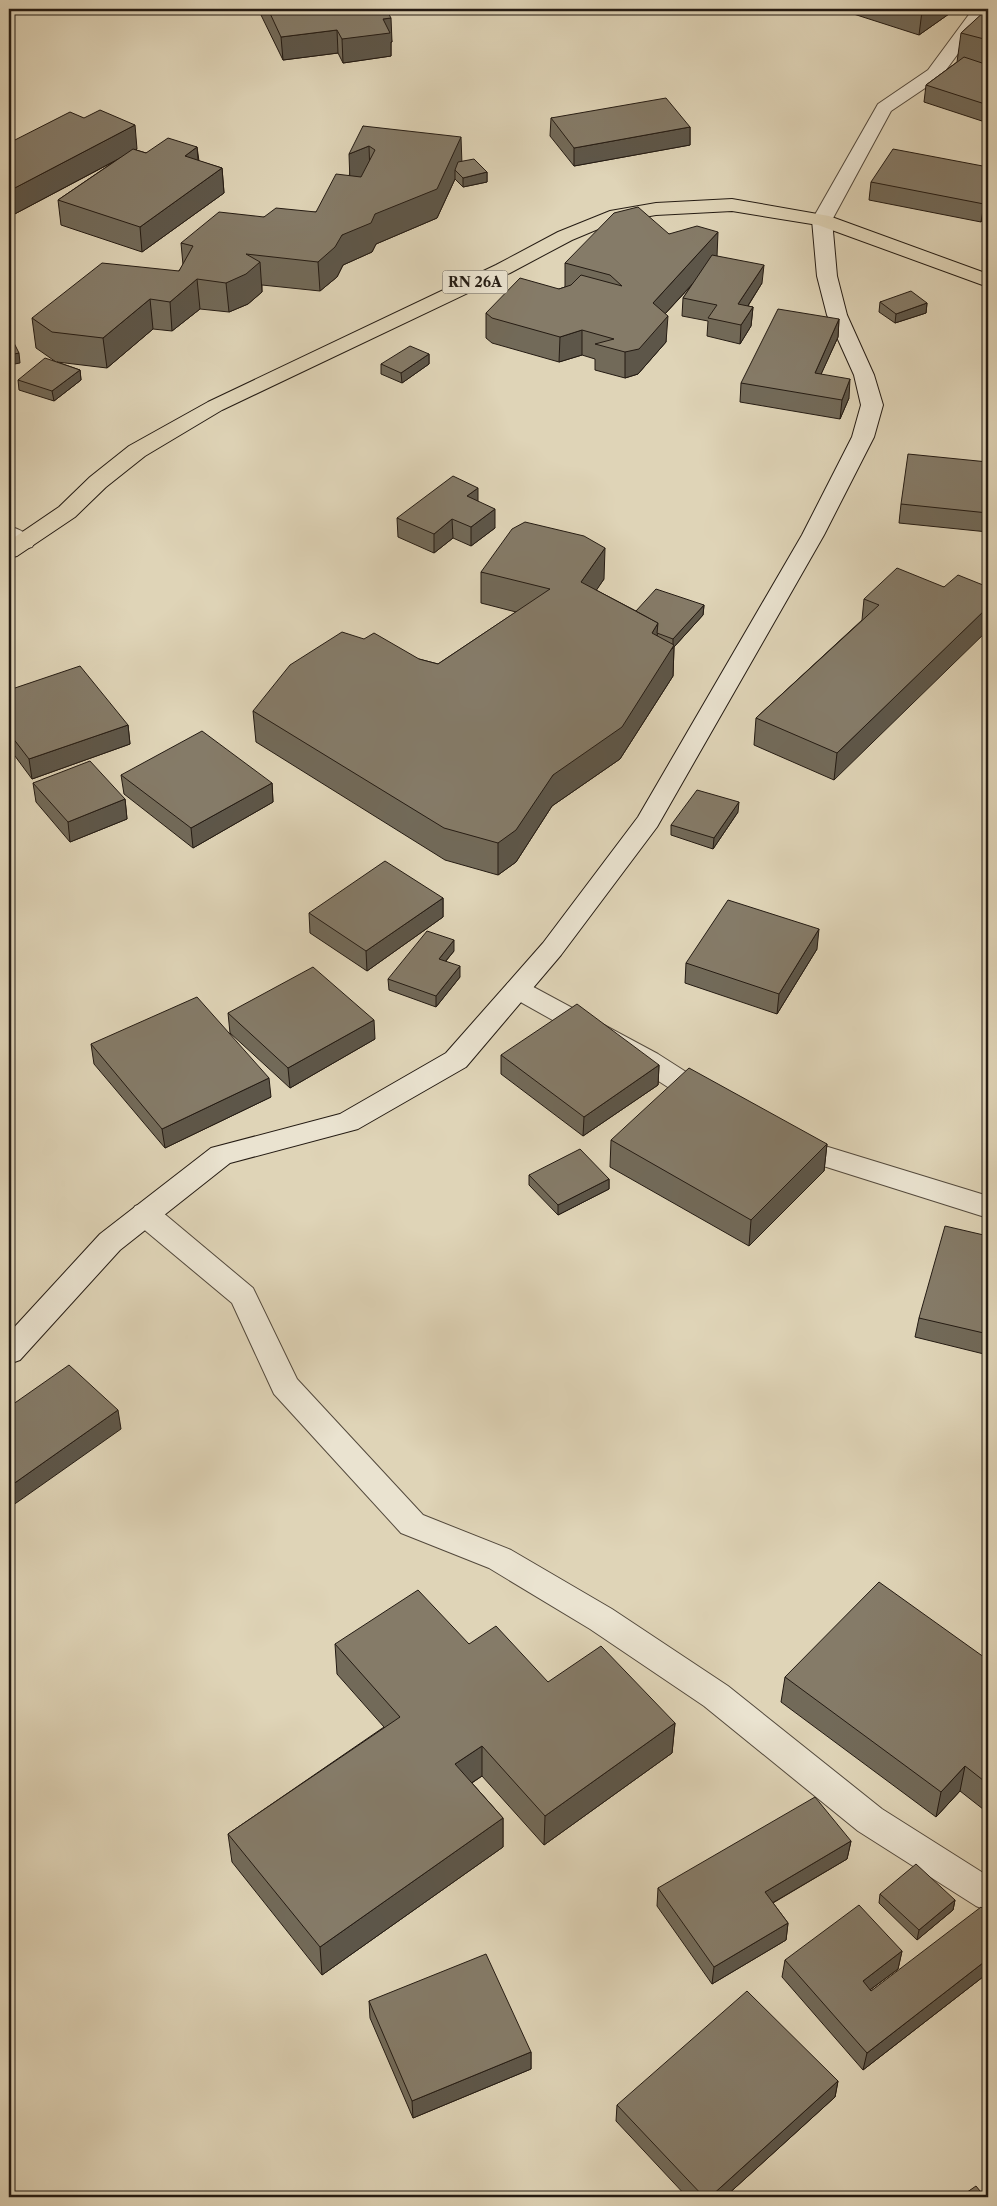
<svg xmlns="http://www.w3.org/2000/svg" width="997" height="2206" viewBox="0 0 997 2206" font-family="'Libre Caslon Text',serif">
  <rect width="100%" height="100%" fill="#dfd4b7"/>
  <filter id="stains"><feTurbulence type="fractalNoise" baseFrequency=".004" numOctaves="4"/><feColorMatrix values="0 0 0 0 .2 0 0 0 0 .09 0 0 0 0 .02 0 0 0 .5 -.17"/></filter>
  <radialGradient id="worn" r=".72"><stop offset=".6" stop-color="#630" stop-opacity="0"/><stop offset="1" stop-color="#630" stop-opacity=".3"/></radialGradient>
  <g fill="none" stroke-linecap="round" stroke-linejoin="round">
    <g stroke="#53493c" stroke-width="2">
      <path id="lane" d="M9 526C19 529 29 534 35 542L32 547 24 549 9 542Z"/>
    </g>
    <g stroke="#53493c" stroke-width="2">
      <g id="street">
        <polygon points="973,9 988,9 988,13 940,78 891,111 832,220 829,224 822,226 815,224 812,220 878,104 928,70"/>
        <polygon points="517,980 526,983 658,1054 719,1093 723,1100 719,1107 709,1110 699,1107 638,1068 508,995 504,989 508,983"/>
        <polygon points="789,1135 988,1196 988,1218 779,1152 775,1145 779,1138"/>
        <polygon points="145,1203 155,1206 253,1288 297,1379 423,1515 511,1550 612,1609 728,1686 882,1809 988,1876 988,1911 976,1906 858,1831 704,1706 590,1629 489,1568 401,1533 274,1394 232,1303 135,1222 131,1214 135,1206"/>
      </g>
    </g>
    <g stroke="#241b13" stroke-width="2">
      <polygon id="secondary" points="822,214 829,216 832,220 837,276 847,315 874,375 883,405 874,437 824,535 657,827 561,955 466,1067 358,1129 230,1163 120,1250 20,1360 9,1364 9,1333 100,1234 211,1148 340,1114 446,1053 543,943 638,817 802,535 852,437 861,405 854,375 827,315 817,276 812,220 815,216"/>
    </g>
    <g stroke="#241b13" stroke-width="2">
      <polygon id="primary" points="732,199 829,216 988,274 988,287 818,225 732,211 656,215 615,222 572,240 510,273 222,410 145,456 106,487 75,517 17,556 9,558 9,541 59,507 90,477 129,446 208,402 496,265 558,232 610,211 656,203"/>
    </g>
    <use href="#lane" fill="#eae3d0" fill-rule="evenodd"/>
    <use href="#street" fill="#eae3d0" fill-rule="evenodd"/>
    <use href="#secondary" fill="#eae3d0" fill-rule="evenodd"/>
    <use href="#primary" fill="#dfd4b7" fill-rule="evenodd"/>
  </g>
  <g fill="#726a59" stroke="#241b13">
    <polygon points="259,9 386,9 392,42 391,42 391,56 343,63 338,53 283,60 260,13"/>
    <polygon points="838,9 956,9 919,35"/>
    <polygon points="988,9 988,123 924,102 926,85 957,62 961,33"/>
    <polygon points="551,118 690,127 690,145 574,166 550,136"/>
    <polygon points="363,126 462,162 487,172 487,182 463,187 455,179 437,218 376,244 372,252 343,265 337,277 320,291 262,285 262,292 248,304 229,312 200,309 172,331 153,329 107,368 57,362 80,370 81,380 54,401 19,390 18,380 56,362 36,348 32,318 179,271 183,265 181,243 264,217 316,212 349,176"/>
    <polygon points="9,143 137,149 136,150 146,153 197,147 199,161 222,168 224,193 142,252 61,225 58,200 115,161 9,217"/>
    <polygon points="988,167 988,210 981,222 869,200 871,182"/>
    <polygon points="669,234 717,256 762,283 748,306 753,307 751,326 740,344 707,336 708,321 682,316 683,298 691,286 665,314 666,342 638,374 625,378 595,370 595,359 582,355 559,362 492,343 486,338 486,313 565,287 565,263"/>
    <polygon points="880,302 927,303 926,313 895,323 879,312"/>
    <polygon points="839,319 838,337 821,374 849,398 840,419 740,402 741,383"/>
    <polygon points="429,354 429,364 402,383 381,374 381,364"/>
    <polygon points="988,486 988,532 899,523 901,504"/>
    <polygon points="478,501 495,528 471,546 453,538 434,553 398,537 397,518"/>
    <polygon points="481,572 604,579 596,590 636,611 704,605 703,615 674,647 673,676 620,759 552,806 516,862 498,875 445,860 256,742 253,711 419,659 438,664 516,612 481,603"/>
    <polygon points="944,587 834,780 754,745 756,718 862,620 864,599"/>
    <polygon points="9,690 128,725 130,744 32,779 9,748"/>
    <polygon points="121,775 272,783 273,802 193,848 124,794"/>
    <polygon points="33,783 125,799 127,819 70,842 36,802"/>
    <polygon points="738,812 713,849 671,835 671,825"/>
    <polygon points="443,898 443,917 367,971 310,933 309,913"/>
    <polygon points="817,949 777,1014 685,983 686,963"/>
    <polygon points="454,951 446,961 460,977 436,1007 389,990 388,979"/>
    <polygon points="228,1013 375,1039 290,1088 230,1033"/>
    <polygon points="91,1044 271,1097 165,1148 94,1064"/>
    <polygon points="501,1055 659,1065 658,1085 583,1136 501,1074"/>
    <polygon points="611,1140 827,1144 824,1171 749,1246 610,1167"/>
    <polygon points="529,1175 609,1179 609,1189 558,1215 529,1185"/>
    <polygon points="988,1236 988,1355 915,1337 919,1318"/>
    <polygon points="335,1644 469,1644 548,1682 675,1723 672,1753 544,1845 482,1776 472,1783 503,1818 503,1847 322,1975 232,1862 228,1834 384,1727 337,1674"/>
    <polygon points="988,1660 988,1813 960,1791 936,1817 781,1702 785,1677"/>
    <polygon points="851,1841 847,1859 773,1903 788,1923 786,1940 712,1984 657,1906 658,1888"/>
    <polygon points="880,1894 955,1900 953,1910 917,1940 879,1903"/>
    <polygon points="988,1914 988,1973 863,2070 782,1977 785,1960 902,1951 898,1969 870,1990 871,1991"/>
    <polygon points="369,2001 531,2052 531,2069 413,2118 370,2018"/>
    <polygon points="838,2081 835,2097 725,2197 687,2197 616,2121 617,2105"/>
  </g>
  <g fill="#5d5649" stroke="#241b13">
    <polygon points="926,9 956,9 919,35 922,11"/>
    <polygon points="391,18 392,42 391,42 391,56 343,63 342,39 383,19"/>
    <polygon points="337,30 338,53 283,60 281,37"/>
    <polygon points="135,125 137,149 9,217 9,191"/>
    <polygon points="690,127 690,145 574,166 574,148"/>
    <polygon points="461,137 462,165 455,170 455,179 437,218 376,244 372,252 343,265 337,277 320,291 318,262 342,235 375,214"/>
    <polygon points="369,146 370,175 350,183 349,154"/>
    <polygon points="197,147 199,172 185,156"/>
    <polygon points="222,168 224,193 142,252 140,227"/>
    <polygon points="487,172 487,182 463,187 463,178"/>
    <polygon points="988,196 988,210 981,222 984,204"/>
    <polygon points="718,232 717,257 652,328 653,303"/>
    <polygon points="260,262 262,292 248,304 229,312 226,283"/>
    <polygon points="764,265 762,283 737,323 738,304"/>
    <polygon points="197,279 200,309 172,331 170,302"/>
    <polygon points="150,299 153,329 107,368 103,338"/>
    <polygon points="927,303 926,313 895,323 896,314"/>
    <polygon points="753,307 751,326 740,344 741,325"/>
    <polygon points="668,316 666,342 638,374 625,378 625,352"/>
    <polygon points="839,319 838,337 813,392 815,373"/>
    <polygon points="582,330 582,355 559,362 560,337"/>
    <polygon points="19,353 20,363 9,365 9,355"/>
    <polygon points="429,354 429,364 402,383 401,373"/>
    <polygon points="80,370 81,380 54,401 52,391"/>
    <polygon points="850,379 849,398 840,419 842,400"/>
    <polygon points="478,488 478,507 467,496"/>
    <polygon points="495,509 495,528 471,546 471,527"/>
    <polygon points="452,519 453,538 434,553 434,534"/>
    <polygon points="605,548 604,579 581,613 581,582"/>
    <polygon points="704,605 703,615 674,647 673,676 620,759 552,806 516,862 498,875 498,843 553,775 673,648 673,639"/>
    <polygon points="988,607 988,630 834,780 837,753"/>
    <polygon points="658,623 656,654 652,633"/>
    <polygon points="128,725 130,744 32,779 29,759"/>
    <polygon points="272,783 273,802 193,848 191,828"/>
    <polygon points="125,799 127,819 70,842 68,822"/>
    <polygon points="739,802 738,812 713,849 714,838"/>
    <polygon points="443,898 443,917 367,971 366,951"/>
    <polygon points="819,929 817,949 777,1014 779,994"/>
    <polygon points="454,940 454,951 439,969 439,959"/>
    <polygon points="460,966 460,977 436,1007 436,996"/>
    <polygon points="374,1020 375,1039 290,1088 288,1068"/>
    <polygon points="659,1065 658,1085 583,1136 584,1117"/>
    <polygon points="269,1078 271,1097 165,1148 162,1129"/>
    <polygon points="827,1144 824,1171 749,1246 751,1220"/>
    <polygon points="609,1179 609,1189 558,1215 558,1205"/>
    <polygon points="118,1410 121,1429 9,1508 9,1487"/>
    <polygon points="675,1723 672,1753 544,1845 545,1816"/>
    <polygon points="482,1746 482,1776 456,1793 455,1764"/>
    <polygon points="965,1766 960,1791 936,1817 941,1792"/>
    <polygon points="503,1818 503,1847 322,1975 320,1947"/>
    <polygon points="851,1841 847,1859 762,1909 765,1892"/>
    <polygon points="955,1900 953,1910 917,1940 919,1930"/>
    <polygon points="788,1923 786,1940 712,1984 714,1967"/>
    <polygon points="902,1951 898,1969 859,1998 863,1981"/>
    <polygon points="988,1959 988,1973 863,2070 867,2053"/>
    <polygon points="531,2052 531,2069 413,2118 412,2101"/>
    <polygon points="838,2081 835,2097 725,2197 710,2197"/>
  </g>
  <g fill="#857b68" stroke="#241b13">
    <polygon points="268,9 386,9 391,18 383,19 390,33 342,39 337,30 281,37"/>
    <polygon points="914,9 926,9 922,11"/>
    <polygon points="987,9 988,9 988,40 961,33"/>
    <polygon points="964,57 988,65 988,105 926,85"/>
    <polygon points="666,98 690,127 574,148 551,118"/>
    <polygon points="100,110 135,125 9,191 9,143 70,112 84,118"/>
    <polygon points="363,126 461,137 437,189 375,214 371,223 342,235 335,247 318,262 246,254 260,262 246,274 226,283 197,279 170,302 150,299 103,338 52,332 32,318 102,263 179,271 193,246 181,243 219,212 264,217 276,208 316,212 336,174 361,177 375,150 369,146 349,154"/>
    <polygon points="168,138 197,147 185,156 222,168 140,227 58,200 133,149 146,153"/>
    <polygon points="893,149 988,167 988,196 984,204 871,182"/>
    <polygon points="474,159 487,172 463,178 455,170 458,162"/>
    <polygon points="638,207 669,234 697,226 718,232 653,303 668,316 639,349 625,352 595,344 614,339 582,330 560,337 492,318 486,313 520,278 559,289 571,285 581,275 622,286 610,275 565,263 614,213"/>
    <polygon points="712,255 764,265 738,304 753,307 741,325 708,318 717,305 683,298"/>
    <polygon points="911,291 927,303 896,314 880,302"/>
    <polygon points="778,309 839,319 815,373 850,379 842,400 741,383"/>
    <polygon points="12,339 19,353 9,355 9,340"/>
    <polygon points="410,346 429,354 401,373 381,364"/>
    <polygon points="45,358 80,370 52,391 18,380"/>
    <polygon points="908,454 988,462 988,513 901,504"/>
    <polygon points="453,476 478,488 467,496 495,509 471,527 452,519 434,534 397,518"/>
    <polygon points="525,522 584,536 605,548 581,582 658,623 652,633 674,645 622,727 553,775 516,830 498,843 444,828 253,711 290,665 342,632 364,639 374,633 419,659 438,664 550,589 481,572 512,529"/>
    <polygon points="897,568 944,587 958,575 988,587 988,607 837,753 756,718 879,605 864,599"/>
    <polygon points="656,589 704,605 673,639 657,633 658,623 636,611"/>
    <polygon points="80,666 128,725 29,759 9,733 9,690"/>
    <polygon points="202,731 272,783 191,828 121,775"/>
    <polygon points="90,761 125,799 68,822 33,783"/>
    <polygon points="697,790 739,802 714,838 671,825"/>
    <polygon points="385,861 443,898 366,951 309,913"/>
    <polygon points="728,900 819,929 779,994 686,963"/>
    <polygon points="427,931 454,940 439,959 460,966 436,996 388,979"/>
    <polygon points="313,967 374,1020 288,1068 228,1013"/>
    <polygon points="197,997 269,1078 162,1129 91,1044"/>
    <polygon points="577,1004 659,1065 584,1117 501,1055"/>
    <polygon points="689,1068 827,1144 751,1220 611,1140"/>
    <polygon points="580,1149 609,1179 558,1205 529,1175"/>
    <polygon points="945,1226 988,1236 988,1334 919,1318"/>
    <polygon points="69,1365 118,1410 9,1487 9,1407"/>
    <polygon points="879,1582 988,1660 988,1784 965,1766 941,1792 785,1677"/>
    <polygon points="418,1590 469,1644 496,1626 548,1682 601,1646 675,1723 545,1816 482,1746 455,1764 503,1818 320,1947 228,1834 400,1717 335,1644"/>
    <polygon points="815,1797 851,1841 765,1892 788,1923 714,1967 658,1888"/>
    <polygon points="916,1864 955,1900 919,1930 880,1894"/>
    <polygon points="859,1905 902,1951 863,1981 871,1991 981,1907 988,1914 988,1959 867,2053 785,1960"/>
    <polygon points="486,1954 531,2052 412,2101 369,2001"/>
    <polygon points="747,1991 838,2081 710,2197 704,2197 617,2105"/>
    <polygon points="976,2186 985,2197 960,2197"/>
  </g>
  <g text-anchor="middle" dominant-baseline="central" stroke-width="4.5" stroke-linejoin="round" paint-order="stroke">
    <rect fill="#eae3d0" stroke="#5f574c" stroke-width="1" x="442.5" y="270.5" width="65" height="23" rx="4"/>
    <g font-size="14" font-weight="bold" fill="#241b13">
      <text x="475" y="282">RN 26A</text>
    </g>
  </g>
  <rect width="997" height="2206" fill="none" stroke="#dfd4b7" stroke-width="30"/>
  <rect x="10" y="10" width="977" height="2186" fill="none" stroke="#241b13" stroke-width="2.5"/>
  <rect x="15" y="15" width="967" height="2176" fill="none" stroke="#241b13"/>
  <rect width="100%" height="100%" filter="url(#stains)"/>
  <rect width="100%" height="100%" fill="url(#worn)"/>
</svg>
